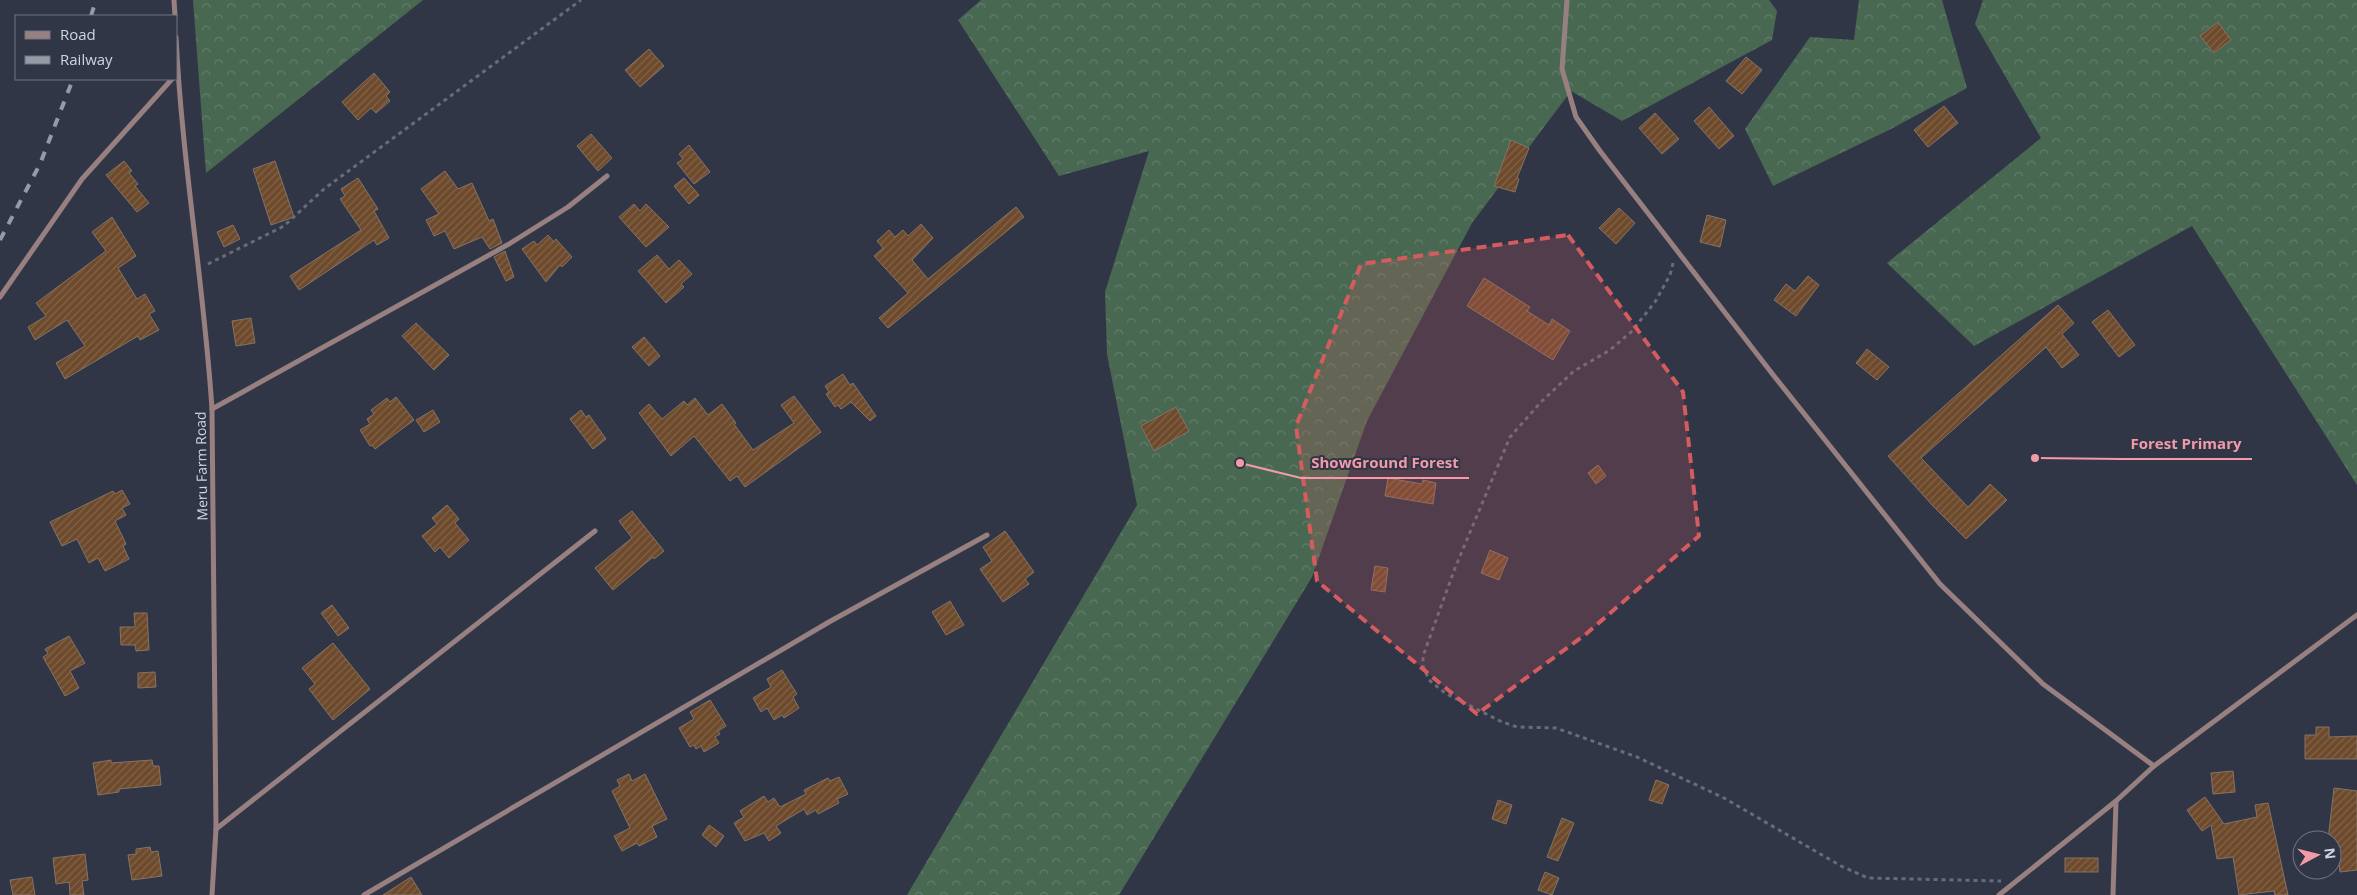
<svg xmlns="http://www.w3.org/2000/svg" width="2357" height="895" viewBox="0 0 2357 895" font-family="'Open Sans',sans-serif">
  <defs>
    <pattern id="forest-crowns" width="20" height="18" patternUnits="userSpaceOnUse" patternTransform="scale(1.25)"><rect width="20" height="18" fill="#496852"/><path d="M2 6a3 3 0 1 1 6 0M12 15a3 3 0 1 1 6 0" fill="none" stroke="#627d6a"/></pattern>
    <pattern id="building-hatch" width="6" height="6" patternUnits="userSpaceOnUse" patternTransform="scale(1.25)"><rect width="6" height="6" fill="#6e4a2c"/><path d="M-1 1l2-2M0 6l6-6M5 7l2-2" fill="none" stroke="#82634a"/></pattern>
  </defs>
  <rect width="100%" height="100%" fill="#313646"/>
  <g fill="url(#forest-crowns)">
    <polygon points="193,0 423,0 206,173"/>
    <polygon points="981,0 1769,0 1777,11 1772,40 1622,121 1571,91 1472,223 1367,421 1312,577 1119,895 907,895 1137,505 1107,354 1105,292 1149,151 1059,176 958,20"/>
    <polygon points="1859,0 1942,0 1967,88 1891,129 1773,186 1745,129 1810,37 1854,40"/>
    <polygon points="1983,0 2357,0 2357,485 2192,226 1974,346 1887,263 2041,138 1975,24"/>
  </g>
  <g fill="url(#building-hatch)" stroke="#857366">
    <polygon points="2218,22 2231,40 2214,53 2200,36"/>
    <polygon points="649,49 664,66 640,87 625,70"/>
    <polygon points="1746,57 1762,70 1742,94 1726,81"/>
    <polygon points="374,73 390,92 386,96 390,101 376,113 371,108 358,120 342,102"/>
    <polygon points="1944,106 1958,123 1928,147 1914,130"/>
    <polygon points="1709,107 1734,136 1719,149 1694,121"/>
    <polygon points="1655,113 1679,139 1662,154 1639,128"/>
    <polygon points="591,134 612,158 598,171 577,146"/>
    <polygon points="1511,140 1529,148 1517,178 1519,179 1515,192 1494,186"/>
    <polygon points="689,145 710,172 694,184 677,163 683,159 679,154"/>
    <polygon points="124,161 132,171 129,173 138,184 135,186 149,203 137,212 106,175"/>
    <polygon points="275,161 294,217 271,225 253,169"/>
    <polygon points="445,171 458,189 472,183 489,221 493,219 502,243 490,249 482,237 454,249 445,231 434,236 426,220 439,214 421,189"/>
    <polygon points="358,178 378,209 374,211 389,238 377,245 374,240 299,290 290,276 361,230 340,199 345,196 341,189"/>
    <polygon points="684,178 699,195 689,204 674,186"/>
    <polygon points="634,204 640,211 646,204 669,227 646,247 619,217"/>
    <polygon points="1016,207 1024,217 888,328 879,318 908,293 874,256 883,248 877,241 889,230 895,237 903,230 908,236 921,224 933,238 912,260 928,279"/>
    <polygon points="1619,208 1635,223 1616,244 1599,228"/>
    <polygon points="1707,215 1726,220 1720,247 1700,242"/>
    <polygon points="112,217 136,256 118,268 137,299 145,294 155,311 149,314 159,330 140,340 138,336 65,379 56,363 85,346 67,320 35,340 28,327 46,316 36,303 106,251 92,232"/>
    <polygon points="233,225 240,239 224,247 217,232"/>
    <polygon points="548,235 554,242 556,239 572,257 562,267 560,265 546,282 522,249 534,241 537,245"/>
    <polygon points="505,251 514,277 506,281 494,257"/>
    <polygon points="657,255 669,269 679,260 692,274 681,284 684,287 666,303 638,271"/>
    <polygon points="1808,276 1819,285 1796,316 1774,300 1786,284 1795,291"/>
    <polygon points="1484,278 1530,307 1527,311 1549,325 1552,319 1570,331 1553,360 1467,306"/>
    <polygon points="2058,305 2074,323 2062,334 2079,355 2062,368 2046,347 1921,458 1968,507 1990,484 2007,500 1966,539 1933,506 1888,456"/>
    <polygon points="2108,310 2135,345 2119,357 2092,322"/>
    <polygon points="251,318 255,343 236,346 232,321"/>
    <polygon points="416,323 449,355 434,370 402,336"/>
    <polygon points="644,337 660,356 649,366 632,347"/>
    <polygon points="1867,349 1889,367 1877,380 1856,363"/>
    <polygon points="843,374 850,385 853,383 876,416 870,421 851,402 841,409 838,405 835,407 826,394 829,392 825,386"/>
    <polygon points="794,396 821,432 745,487 737,476 730,481 694,436 671,456 639,413 649,404 662,419 684,401 687,405 695,398 708,415 722,404 736,423 734,424 753,450 794,423 781,405"/>
    <polygon points="396,397 414,420 375,449 372,445 370,446 360,430 370,424 367,419 374,414 371,410 387,398 390,402"/>
    <polygon points="1176,407 1189,431 1154,451 1141,426"/>
    <polygon points="433,410 440,422 424,432 416,420"/>
    <polygon points="581,410 586,417 589,415 606,439 593,449 570,419"/>
    <polygon points="1598,465 1606,476 1596,484 1588,473"/>
    <polygon points="1388,478 1422,484 1423,480 1436,483 1433,504 1385,496"/>
    <polygon points="122,490 130,504 122,508 126,515 115,521 126,544 123,546 129,559 105,571 98,558 89,563 77,539 62,546 50,522 113,491 115,494"/>
    <polygon points="447,505 459,519 455,523 469,540 449,558 440,547 435,552 422,536 437,524 432,518"/>
    <polygon points="632,511 664,551 654,559 653,557 613,590 595,568 632,538 619,521"/>
    <polygon points="1005,531 1034,572 1025,579 1029,584 1003,602 980,569 992,561 983,547"/>
    <polygon points="1490,550 1508,558 1499,580 1481,573"/>
    <polygon points="1375,566 1388,568 1385,592 1371,590"/>
    <polygon points="950,601 964,625 946,635 932,612"/>
    <polygon points="332,605 349,628 338,636 321,613"/>
    <polygon points="134,613 147,613 149,650 136,651 135,645 121,645 120,627 135,627"/>
    <polygon points="69,636 85,663 70,671 79,688 65,696 43,657 48,654 45,649"/>
    <polygon points="333,643 370,689 333,720 309,689 315,684 302,668"/>
    <polygon points="782,670 797,694 793,697 799,708 784,718 782,715 774,720 767,708 761,712 753,698 771,687 767,679"/>
    <polygon points="155,672 156,687 138,688 138,673"/>
    <polygon points="710,700 726,726 718,731 720,734 715,737 719,743 704,752 701,746 696,749 694,745 690,747 679,728 694,719 690,712"/>
    <polygon points="2316,727 2329,727 2329,737 2357,736 2357,759 2305,759 2305,735 2316,735"/>
    <polygon points="111,760 111,763 152,760 153,766 159,766 161,785 119,789 119,792 98,795 93,763"/>
    <polygon points="2233,771 2235,792 2213,794 2211,773"/>
    <polygon points="629,774 632,781 645,774 667,819 652,826 657,837 639,846 637,843 622,851 614,836 630,828 612,791 620,786 617,780"/>
    <polygon points="839,777 848,794 837,799 839,803 818,814 816,810 807,815 804,809 776,826 781,833 769,841 764,833 745,841 734,823 744,817 740,811 764,796 768,802 774,798 780,807 806,794 804,790 828,778 830,781"/>
    <polygon points="1656,780 1669,785 1662,804 1649,800"/>
    <polygon points="2334,788 2357,791 2357,870 2340,872 2336,840 2328,840"/>
    <polygon points="2205,797 2224,824 2257,817 2255,805 2268,803 2288,895 2275,895 2274,891 2239,895 2233,857 2217,859 2211,825 2202,831 2187,810"/>
    <polygon points="1498,800 1512,805 1506,824 1492,819"/>
    <polygon points="1562,818 1574,823 1558,861 1547,857"/>
    <polygon points="709,825 724,836 716,847 702,835"/>
    <polygon points="150,847 151,852 158,851 162,876 132,880 128,855 136,854 136,849"/>
    <polygon points="85,854 88,880 82,881 84,895 70,895 69,882 56,884 53,858"/>
    <rect x="2065" y="858" width="33" height="14"/>
    <polygon points="1545,872 1559,878 1552,895 1538,890"/>
    <polygon points="32,877 35,895 13,895 10,880"/>
    <polygon points="411,877 422,895 383,895"/>
  </g>
  <g fill="none" stroke-linecap="round" stroke-linejoin="round">
    <g stroke="#676c7a" stroke-width="3" stroke-dasharray="4 4" stroke-linecap="butt">
      <polyline points="1673,263 1670,275 1655,302 1631,332 1610,350 1574,371 1542,401 1510,437 1455,568 1423,656 1423,666 1429,680 1445,693 1500,721 1517,727 1556,728 1637,757 1724,798 1841,866 1868,878 2001,881"/>
      <polyline points="208,264 284,226 324,189 581,0"/>
    </g>
    <g stroke="#988081" stroke-width="5">
      <polyline points="174,0 175,16"/>
      <polyline points="1567,0 1562,69 1576,117 1600,151 1774,376 1940,584 2043,684 2154,766"/>
      <path d="M176 37C182 162 204 285 212 409L216 829 212 895"/>
      <polyline points="0,297 82,179 172,79"/>
      <polyline points="212,409 509,244 568,207 607,176"/>
      <polyline points="216,829 595,531"/>
      <polyline points="364,895 829,622 987,535"/>
      <polyline points="1999,895 2116,801 2154,766 2357,615"/>
      <polyline points="2113,895 2116,801"/>
    </g>
    <g stroke="#959aa6" stroke-width="4" stroke-dasharray="9 9" stroke-linecap="butt">
      <polyline points="91,16 96,0"/>
      <polyline points="0,240 40,164 73,79"/>
    </g>
  </g>
  <path fill="#d45c5f" fill-opacity="0.2" stroke="#d45c5f" stroke-width="4" stroke-dasharray="10 6" stroke-linejoin="round" d="M1568 235 1683 392 1699 536 1586 634 1477 714 1317 581 1296 426 1361 264Z"/>
  <g text-anchor="middle" dominant-baseline="central" stroke-width="4" stroke-linejoin="round" paint-order="stroke">
    <g font-size="14" fill="#d0d4de" stroke="#313646">
      <text transform="translate(201 466) rotate(-91)">Meru Farm Road</text>
    </g>
  </g>
  <path fill="none" stroke="#f39aa9" stroke-width="2" d="M2035 458L2121 459H2252M1240 463L1301 478H1469"/>
  <g fill="#f39aa9" stroke="#313646" stroke-width="2">
    <circle cx="2035" cy="458" r="5"/>
    <circle cx="1240" cy="463" r="5"/>
  </g>
  <g font-size="15" text-anchor="middle" font-weight="bold" fill="#f39aa9" stroke="#313646" stroke-width="4" stroke-linejoin="round" paint-order="stroke">
    <text x="2186" y="449">Forest Primary</text>
    <text x="1385" y="468">ShowGround Forest</text>
  </g>
  <rect x="15" y="15" width="162" height="65" fill="#313646" stroke="#717583"/>
  <rect x="25" y="31" width="25" height="8" fill="#988081" stroke="#717583"/>
  <text x="60" y="40" font-size="15" fill="#d0d4de">Road</text>
  <rect x="25" y="56" width="25" height="8" fill="#959aa6" stroke="#717583"/>
  <text x="60" y="65" font-size="15" fill="#d0d4de">Railway</text>
  <g transform="translate(2317 855) rotate(83)"><circle r="24" fill="#313646" stroke="#717583"/>
  <path d="M0-4L9 19L0 12L-9 19Z" fill="#f39aa9"/>
  <text y="-8" font-size="14" font-weight="bold" text-anchor="middle" fill="#d0d4de">N</text>
  </g>
</svg>
